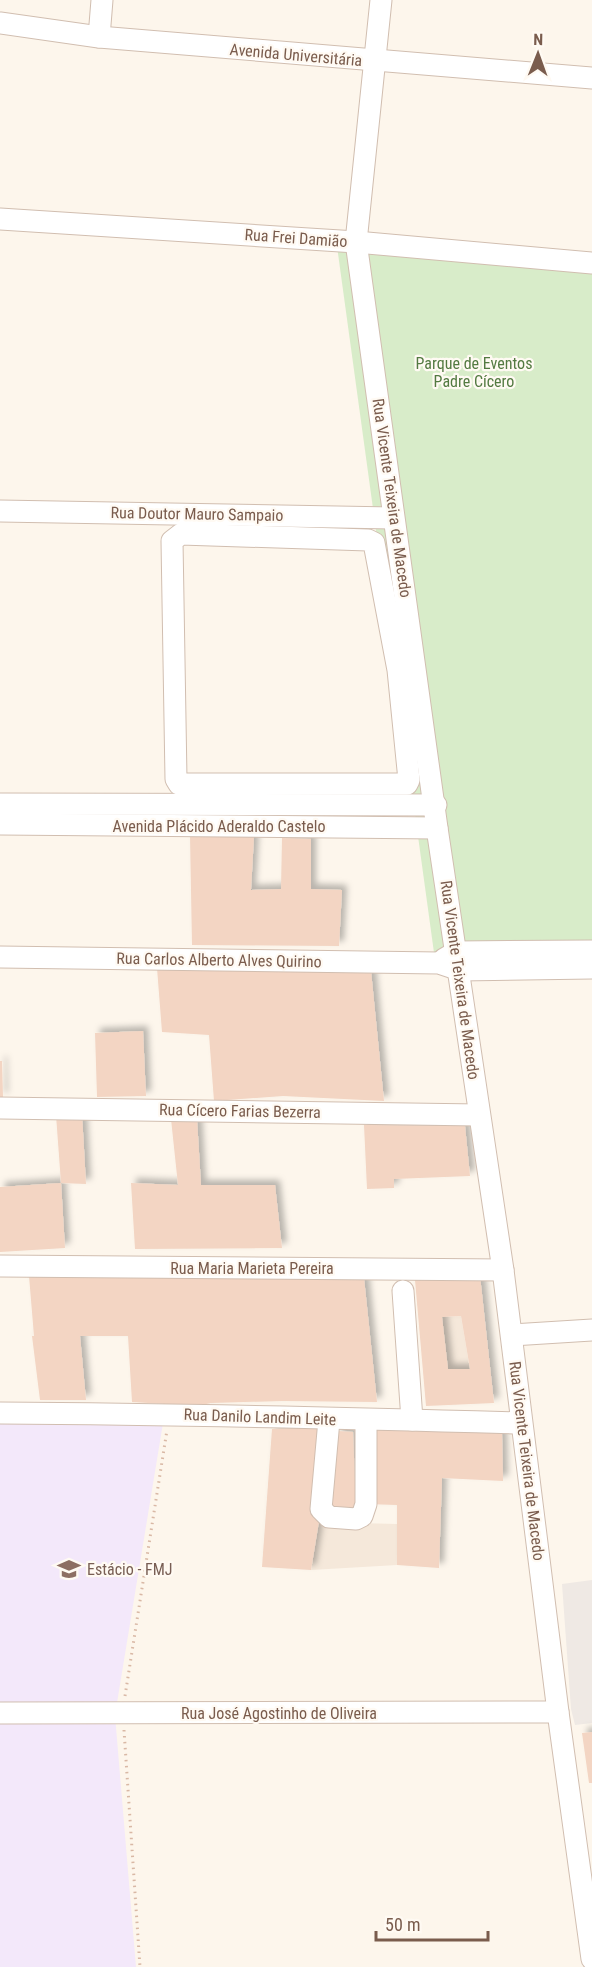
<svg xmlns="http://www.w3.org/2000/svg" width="592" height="1967" viewBox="0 0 592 1967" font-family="'Roboto Condensed',sans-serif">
  <defs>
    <filter id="shadow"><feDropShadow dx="5" dy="-5" stdDeviation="3" flood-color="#0004"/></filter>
  </defs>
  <rect width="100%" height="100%" fill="#fdf6ec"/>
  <g fill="#f5e8da">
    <polygon points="461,1316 470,1369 448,1369 442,1317"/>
    <polygon points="319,1522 397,1524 397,1565 311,1570"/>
  </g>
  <polygon fill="#efe9e4" points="592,1580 592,1723 575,1725 571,1709 562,1584"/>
  <polygon fill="#f3e8fa" points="0,1421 163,1423 115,1715 136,1967 0,1967"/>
  <polygon fill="#d8ecc9" points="336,239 592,263 592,950 435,960"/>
  <g fill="#f3d5c3" fill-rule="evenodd" filter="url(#shadow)">
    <polygon points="190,835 254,836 251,890 281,889 282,838 311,839 311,889 342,890 339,946 192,945"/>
    <polygon points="157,968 371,971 384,1101 283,1096 214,1101 209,1035 162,1032"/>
    <polygon points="143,1031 146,1096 97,1097 95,1033"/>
    <polygon points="0,1061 2,1061 3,1097 0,1098"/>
    <polygon points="82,1114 86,1184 61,1183 56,1115"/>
    <polygon points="171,1119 197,1119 201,1185 275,1185 282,1248 135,1249 131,1183 178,1185"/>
    <polygon points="364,1125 465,1126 470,1176 394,1179 394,1188 367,1189"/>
    <polygon points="61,1183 65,1248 0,1252 0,1187"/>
    <polygon points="29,1276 364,1278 377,1402 283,1401 211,1403 197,1406 132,1402 128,1336 80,1336 86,1400 40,1400 32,1336 34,1336"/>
    <path d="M480 1276 494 1403 426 1406 415 1280ZM461 1316 470 1369H448L442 1317Z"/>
    <polygon points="328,1427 321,1509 311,1570 262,1567 272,1429"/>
    <polygon points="364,1427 502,1433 503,1481 442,1478 439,1568 397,1565 397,1505 366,1504"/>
    <polygon points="338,1431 353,1432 356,1509 329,1510"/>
    <polygon points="592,1732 592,1783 589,1783 582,1733"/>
  </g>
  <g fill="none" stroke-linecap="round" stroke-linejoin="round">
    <g stroke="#d1beb0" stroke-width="23">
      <g id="minor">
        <polyline points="381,0 356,242 437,828 503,1270 558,1712 592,1959"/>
        <polyline points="0,23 99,37 592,78"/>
        <polyline points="99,37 102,0"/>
        <polyline points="0,219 356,242 592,263"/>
        <polyline points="0,511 393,518"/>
        <polygon points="181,534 368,540 374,543 398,670 409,780 407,784 179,784 176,779 172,541"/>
        <polyline points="0,804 436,805"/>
        <polyline points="0,824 437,828"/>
        <polyline points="0,957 439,963 460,970 592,968"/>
        <polyline points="444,959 456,952 592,951"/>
        <polyline points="0,1108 479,1115"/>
        <polyline points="0,1266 503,1270"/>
        <polyline points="403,1291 412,1420"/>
        <polyline points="512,1335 592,1330"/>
        <path d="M0 1413C174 1414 347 1418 521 1423"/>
        <polyline points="329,1420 321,1509 329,1517 356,1519 362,1516 366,1504 366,1420"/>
        <polyline points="0,1713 558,1712"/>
      </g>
    </g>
    <g stroke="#d9b8a5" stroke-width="3" stroke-dasharray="1.5 4.5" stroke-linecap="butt">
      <polyline points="125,1696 167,1430"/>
      <polyline points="124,1730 140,1967"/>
    </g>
    <use href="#minor" stroke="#fff" stroke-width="21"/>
  </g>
  <defs>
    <g id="university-bare" transform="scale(1.8)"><path d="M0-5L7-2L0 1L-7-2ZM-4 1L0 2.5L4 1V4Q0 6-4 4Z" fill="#8d6e63" stroke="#fffaf3" stroke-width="2.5" paint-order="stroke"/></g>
  </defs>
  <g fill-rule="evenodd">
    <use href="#university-bare" x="69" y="1569"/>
  </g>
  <g text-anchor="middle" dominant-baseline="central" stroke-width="4.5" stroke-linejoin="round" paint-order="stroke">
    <g font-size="16" fill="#7a5c4d" stroke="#fffaf3">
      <text transform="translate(296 55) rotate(5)">Avenida Universitária</text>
      <text transform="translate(296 238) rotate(4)">Rua Frei Damião</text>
      <text transform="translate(392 498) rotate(82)">Rua Vicente Teixeira de Macedo</text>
      <text transform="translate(197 514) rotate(1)">Rua Doutor Mauro Sampaio</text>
      <text x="219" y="826">Avenida Plácido Aderaldo Castelo</text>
      <text transform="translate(219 960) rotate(1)">Rua Carlos Alberto Alves Quirino</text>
      <text transform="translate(460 980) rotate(82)">Rua Vicente Teixeira de Macedo</text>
      <text transform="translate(240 1111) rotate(1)">Rua Cícero Farias Bezerra</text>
      <text x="252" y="1268">Rua Maria Marieta Pereira</text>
      <text transform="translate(260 1417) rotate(2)">Rua Danilo Landim Leite</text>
      <text transform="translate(527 1461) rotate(83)">Rua Vicente Teixeira de Macedo</text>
      <text x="279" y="1713">Rua José Agostinho de Oliveira</text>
    </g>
    <g font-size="16" fill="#537a41" stroke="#fffaf3">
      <text x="474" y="363">Parque de Eventos<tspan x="474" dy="18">Padre Cícero</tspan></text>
    </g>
    <g font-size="16" fill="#785e54" stroke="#fffaf3" text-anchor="start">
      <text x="87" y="1569">Estácio - FMJ</text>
    </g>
  </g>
  <g transform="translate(538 54) rotate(1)" stroke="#fffaf3" stroke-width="4.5" paint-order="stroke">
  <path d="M0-4.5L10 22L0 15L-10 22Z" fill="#7a5c4d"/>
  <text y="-9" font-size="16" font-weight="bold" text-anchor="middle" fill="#7a5c4d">N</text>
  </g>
  <path d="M376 1931v9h112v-9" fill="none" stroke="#7a5c4d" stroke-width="3"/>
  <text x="385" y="1931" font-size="18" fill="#7a5c4d" stroke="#fffaf3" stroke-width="4.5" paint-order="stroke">50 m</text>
</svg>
